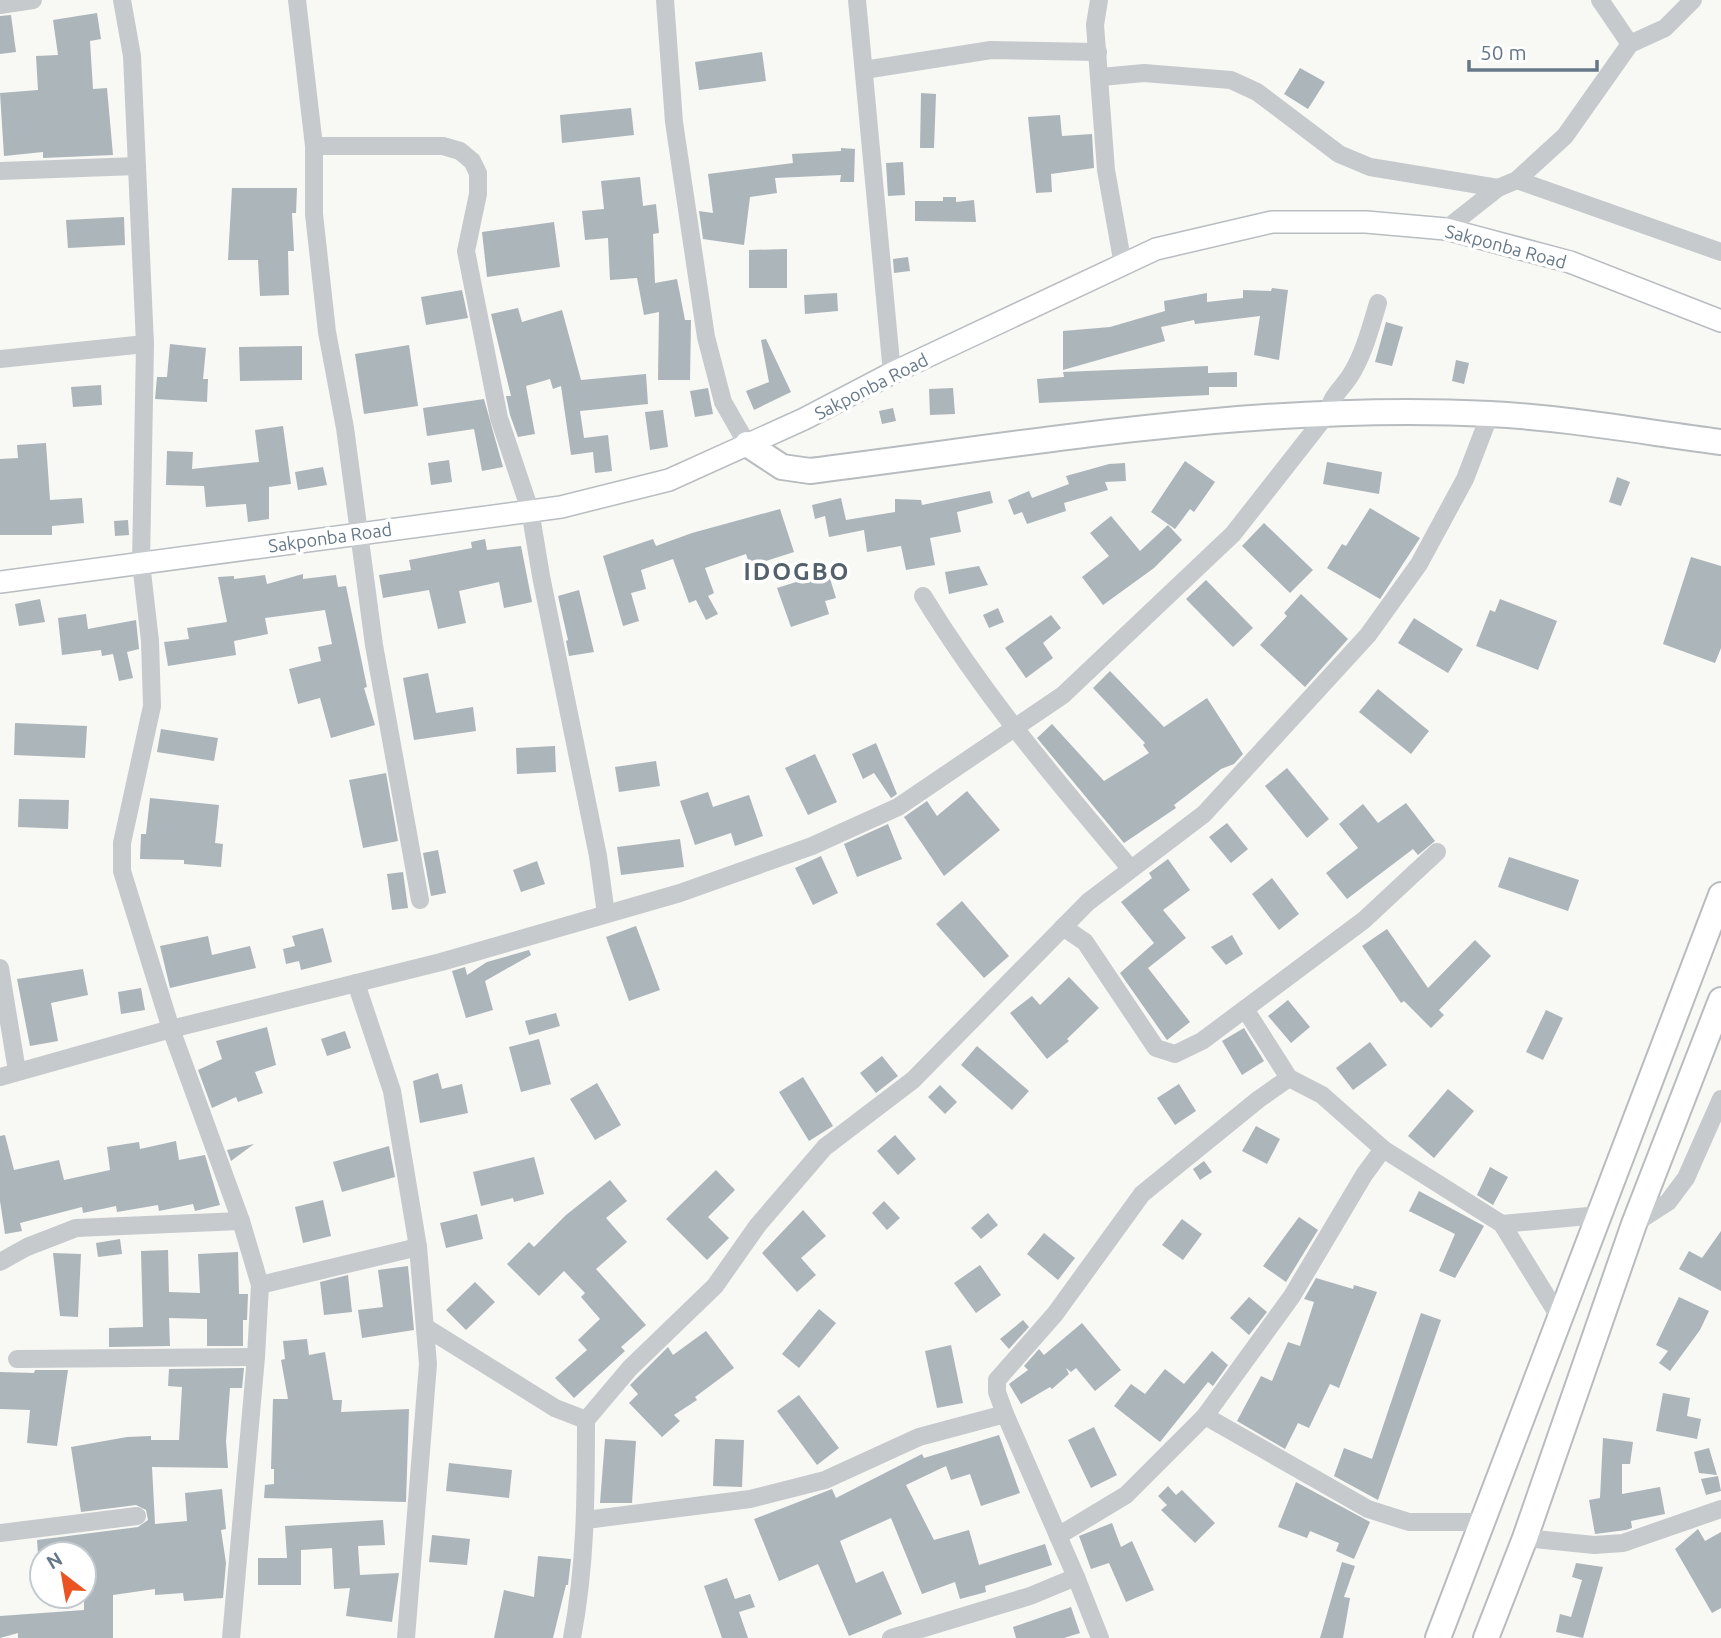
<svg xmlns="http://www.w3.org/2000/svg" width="1721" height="1638" viewBox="0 0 1721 1638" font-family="Ubuntu,sans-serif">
  <rect width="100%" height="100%" fill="#f8f8f5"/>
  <g fill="#acb5ba">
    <polygon points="97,13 101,39 90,41 93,89 107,88 113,155 43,158 43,152 4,156 0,93 38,90 36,56 58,55 53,20"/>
    <polygon points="11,15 16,52 0,54 0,16"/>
    <polygon points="762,52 766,81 699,90 695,62"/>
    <polygon points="1300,68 1325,82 1308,109 1284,94"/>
    <polygon points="921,93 936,94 934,148 920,148"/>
    <polygon points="631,108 634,135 562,143 560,115"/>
    <polygon points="1060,115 1062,136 1092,134 1094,168 1051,174 1052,192 1036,193 1028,117"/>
    <polygon points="841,148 855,149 854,182 840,182 841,175 775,178 777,193 750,197 744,245 703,239 699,211 713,213 708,174 793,163 792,154 841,151"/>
    <polygon points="903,162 905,195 888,196 886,163"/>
    <polygon points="640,177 643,206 656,204 659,233 653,234 655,283 677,279 685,320 691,320 690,380 658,380 659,312 644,315 637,278 610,280 608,238 585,240 582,211 604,209 601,181"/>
    <polygon points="232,188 297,188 296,213 292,213 294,251 288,251 289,295 260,296 258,260 228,260"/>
    <polygon points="943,197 956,197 956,202 974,200 976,222 915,221 915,201 943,201"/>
    <polygon points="124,217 125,245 68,248 66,220"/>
    <polygon points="554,222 560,267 487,277 482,232"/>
    <polygon points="787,249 787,288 749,288 749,250"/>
    <polygon points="908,257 910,271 894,273 893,259"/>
    <polygon points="1272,288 1288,290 1279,360 1254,355 1260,316 1195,324 1194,320 1161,327 1165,341 1063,370 1063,331 1110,327 1165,311 1164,301 1207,293 1207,302 1243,298 1243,290 1271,291"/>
    <polygon points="462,290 468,318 426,325 421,297"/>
    <polygon points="837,293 838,311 805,314 804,295"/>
    <polygon points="518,308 522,322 562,310 581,380 646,374 648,404 580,411 584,438 608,435 612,471 595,473 593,452 571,455 561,386 553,389 550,379 526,386 535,434 518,437 510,415 506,396 511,396 491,314"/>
    <polygon points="1386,322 1403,327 1392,366 1375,362"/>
    <polygon points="766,339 791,392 754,410 746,391 769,382 761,340"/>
    <polygon points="170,344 206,348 203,379 208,379 207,402 155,399 157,377 167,377"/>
    <polygon points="409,345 418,406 364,414 355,354"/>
    <polygon points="302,346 302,380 240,381 239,347"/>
    <polygon points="1456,360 1469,363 1464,384 1452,381"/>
    <polygon points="1208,366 1208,373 1237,372 1237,387 1209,387 1209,395 1039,403 1037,379 1064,377 1063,372"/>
    <polygon points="101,385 102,405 73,407 71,387"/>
    <polygon points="708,388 713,414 695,417 690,391"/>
    <polygon points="953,388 955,414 930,415 929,389"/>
    <polygon points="484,399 503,467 482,471 474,429 427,436 423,408"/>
    <polygon points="893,408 896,421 882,424 879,411"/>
    <polygon points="663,410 668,447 650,450 645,412"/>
    <polygon points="283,426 291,484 269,487 269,519 248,522 246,504 206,507 204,486 166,485 167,451 193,452 192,469 259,462 255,430"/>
    <polygon points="46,443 50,500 82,498 84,523 52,526 52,535 0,535 0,459 18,458 17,445"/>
    <polygon points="449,460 452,482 431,485 428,463"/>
    <polygon points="1185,461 1215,482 1194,512 1190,509 1175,529 1151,512"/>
    <polygon points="1327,462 1382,472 1379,494 1323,484"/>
    <polygon points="1125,463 1126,481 1105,482 1108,490 1064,503 1066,511 1027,524 1022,512 1014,515 1008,500 1029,491 1032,498 1069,484 1066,476 1109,464"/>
    <polygon points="323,467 327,485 298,490 295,472"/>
    <polygon points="1617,477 1630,482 1621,506 1609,502"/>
    <polygon points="990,491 993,503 957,512 961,532 930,538 935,565 906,570 901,546 867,552 864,530 829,537 825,516 815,519 812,505 841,498 846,520 895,512 895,499 921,500 922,505"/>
    <polygon points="1370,508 1420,538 1380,599 1327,568 1342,544 1346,546"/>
    <polygon points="780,509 794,552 750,566 746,554 705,568 714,593 708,596 718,614 706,620 696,600 689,603 673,559 641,570 646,589 631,593 639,621 623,626 603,556 653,539 656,546 692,533"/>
    <polygon points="1111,516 1140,551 1168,525 1182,540 1154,568 1103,605 1082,577 1109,556 1090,533"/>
    <polygon points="128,520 129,535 115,536 114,521"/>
    <polygon points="1264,523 1313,570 1290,593 1242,546"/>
    <polygon points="485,539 487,550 521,546 532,602 504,608 499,582 459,591 466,623 438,629 429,590 383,598 379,575 411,570 409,560 472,548 471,542"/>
    <polygon points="1691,557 1721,566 1721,648 1715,663 1663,644"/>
    <polygon points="979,566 988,585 949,594 945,572"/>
    <polygon points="828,572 836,598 825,601 829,614 791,627 777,588"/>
    <polygon points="303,574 303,579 336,575 338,587 346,586 367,687 364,688 375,725 331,738 320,698 298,704 289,669 321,661 318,647 332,644 325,610 265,618 268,634 234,641 236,655 168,666 164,642 189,639 187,628 227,622 218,577 234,576 234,579 265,575 267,584"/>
    <polygon points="1206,580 1253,628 1233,647 1186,599"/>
    <polygon points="579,590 594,652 569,656 566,641 568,640 558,596"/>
    <polygon points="1301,594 1348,639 1305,687 1260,645 1287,616 1284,613"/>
    <polygon points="40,599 45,622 19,626 15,604"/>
    <polygon points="1500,599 1557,621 1538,670 1476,646 1490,610 1495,612"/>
    <polygon points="998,608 1004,622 989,628 983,615"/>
    <polygon points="86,614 88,629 136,620 139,649 127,652 133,678 119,681 113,654 102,656 101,650 62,655 58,618"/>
    <polygon points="1051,615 1061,628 1043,643 1053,658 1026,678 1005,648"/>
    <polygon points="1414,618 1463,649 1448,673 1398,643"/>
    <polygon points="1110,671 1164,727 1207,698 1243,754 1234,764 1221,769 1174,805 1176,808 1124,843 1037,738 1052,724 1104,781 1149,753 1143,745 1145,743 1093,688"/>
    <polygon points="428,673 436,713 473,707 476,731 414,740 403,678"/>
    <polygon points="1378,689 1429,731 1411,754 1359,712"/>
    <polygon points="15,723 87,726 85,758 14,755"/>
    <polygon points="161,729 218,738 214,761 157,752"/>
    <polygon points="876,743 897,794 891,798 874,773 863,779 852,754"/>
    <polygon points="555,746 556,772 517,774 516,748"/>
    <polygon points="815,754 837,802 808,815 785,768"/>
    <polygon points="656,761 660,786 619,792 615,767"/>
    <polygon points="1287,768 1329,819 1307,838 1265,786"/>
    <polygon points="386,773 398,841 363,848 349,780"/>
    <polygon points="967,791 1000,830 944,876 904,817 927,801 937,816"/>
    <polygon points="708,792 713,807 749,795 763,836 735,846 731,833 695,845 680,801"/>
    <polygon points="150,798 219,805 215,843 223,844 221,867 184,864 184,860 140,859 141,834 146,834"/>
    <polygon points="19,799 69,800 68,829 18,827"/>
    <polygon points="1406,803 1435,841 1418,855 1413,849 1347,899 1326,873 1358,848 1339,824 1363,804 1378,823"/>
    <polygon points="1227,823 1248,849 1231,863 1209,837"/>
    <polygon points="888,824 902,859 857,877 844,844"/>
    <polygon points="680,839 684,867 621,875 617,847"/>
    <polygon points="438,850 446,893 431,896 423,853"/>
    <polygon points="821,856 838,893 813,905 795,868"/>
    <polygon points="1509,857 1579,880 1568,911 1498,887"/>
    <polygon points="1168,859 1190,890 1163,910 1186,938 1148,968 1190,1022 1167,1040 1120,973 1154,943 1121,902 1152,878 1149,873"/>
    <polygon points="537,861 545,884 521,892 513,870"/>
    <polygon points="403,872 408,908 392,910 387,874"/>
    <polygon points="1272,878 1299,914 1279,930 1252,894"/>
    <polygon points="962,901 1009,956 984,978 936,924"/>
    <polygon points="636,926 660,990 629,1001 606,937"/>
    <polygon points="323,928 332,962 301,970 299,961 286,964 283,949 295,946 292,936"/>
    <polygon points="1387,929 1428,988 1475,940 1491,956 1439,1010 1444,1015 1431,1028 1404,1001 1401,1003 1362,946"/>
    <polygon points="1232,935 1243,954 1226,965 1211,947"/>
    <polygon points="208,936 212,955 250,946 256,968 170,988 160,946"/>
    <polygon points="529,950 531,955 485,981 493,1010 466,1018 452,971 465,967 467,975 487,962"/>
    <polygon points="83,969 88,995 51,1003 58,1041 30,1046 17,979"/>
    <polygon points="1069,977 1099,1008 1067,1039 1069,1041 1047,1059 1010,1013 1032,996 1040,1005"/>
    <polygon points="141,988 145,1010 121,1014 118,992"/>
    <polygon points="1288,1000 1310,1027 1291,1043 1268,1016"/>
    <polygon points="1546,1010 1563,1018 1543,1060 1526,1052"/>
    <polygon points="556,1013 560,1026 529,1035 525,1021"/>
    <polygon points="267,1027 276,1065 255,1072 263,1093 238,1102 236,1097 212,1108 198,1070 222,1059 216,1041"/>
    <polygon points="1244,1028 1264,1061 1242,1075 1222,1041"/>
    <polygon points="345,1031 351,1048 327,1056 321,1039"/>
    <polygon points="539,1039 551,1084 521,1092 509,1047"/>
    <polygon points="1370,1042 1387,1065 1353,1090 1336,1068"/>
    <polygon points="977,1046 1029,1091 1012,1110 961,1065"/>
    <polygon points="882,1056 898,1076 876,1093 860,1073"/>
    <polygon points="438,1073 442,1089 462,1084 468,1113 420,1123 413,1081"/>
    <polygon points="803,1077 833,1126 809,1141 779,1092"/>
    <polygon points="597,1083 621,1125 595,1140 570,1099"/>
    <polygon points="1179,1084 1196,1111 1175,1125 1157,1098"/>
    <polygon points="940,1085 957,1102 945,1114 928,1097"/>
    <polygon points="1448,1089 1474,1111 1434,1158 1408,1136"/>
    <polygon points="1256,1126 1280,1139 1267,1164 1242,1151"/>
    <polygon points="5,1135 14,1170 59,1160 64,1180 110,1170 107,1147 139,1142 140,1149 176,1141 179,1160 205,1155 220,1205 195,1211 193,1204 159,1211 158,1205 117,1212 116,1206 83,1213 82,1207 20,1223 22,1231 5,1234 0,1201 0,1136"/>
    <polygon points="895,1135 916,1159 898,1175 877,1151"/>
    <polygon points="254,1144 231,1161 227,1150"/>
    <polygon points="389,1146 395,1177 342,1192 333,1162"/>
    <polygon points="534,1157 544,1194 514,1202 513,1198 481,1206 473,1172"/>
    <polygon points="1204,1161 1212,1172 1200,1180 1193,1169"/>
    <polygon points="1490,1167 1508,1177 1493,1205 1477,1195"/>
    <polygon points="716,1170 735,1190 708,1217 729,1238 707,1260 666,1219"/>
    <polygon points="610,1180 627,1201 606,1218 627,1242 596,1269 646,1325 621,1347 625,1351 574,1398 555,1378 587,1350 578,1340 600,1319 581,1297 585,1293 564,1271 539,1296 507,1264 529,1242 534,1247 566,1215"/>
    <polygon points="1419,1191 1484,1226 1455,1278 1439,1271 1455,1234 1409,1211"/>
    <polygon points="323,1200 331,1236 303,1243 295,1207"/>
    <polygon points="884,1201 900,1218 887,1230 872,1213"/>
    <polygon points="803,1210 826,1236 801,1258 816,1275 797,1292 762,1253"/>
    <polygon points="988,1213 998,1225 981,1239 971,1228"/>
    <polygon points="477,1214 483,1239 446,1248 440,1223"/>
    <polygon points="1299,1217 1318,1230 1286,1282 1263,1266"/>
    <polygon points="1182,1219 1202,1234 1183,1260 1162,1245"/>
    <polygon points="1721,1231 1721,1291 1679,1269 1689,1251 1702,1258"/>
    <polygon points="1044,1233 1075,1258 1058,1280 1027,1254"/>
    <polygon points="120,1239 122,1254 98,1257 96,1243"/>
    <polygon points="168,1250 169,1292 200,1293 198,1254 238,1252 239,1294 248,1294 247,1320 243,1320 243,1346 207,1346 207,1319 169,1318 170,1346 109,1347 109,1328 143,1327 141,1251"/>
    <polygon points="53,1253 81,1254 78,1317 60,1316"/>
    <polygon points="980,1265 1001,1295 976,1313 954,1283"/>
    <polygon points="408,1266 414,1330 362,1338 358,1310 383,1307 378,1270"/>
    <polygon points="348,1275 352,1312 324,1315 320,1282"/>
    <polygon points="1316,1278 1353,1289 1354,1285 1377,1292 1339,1388 1330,1384 1309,1428 1298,1423 1285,1449 1237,1421 1261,1376 1272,1381 1288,1342 1300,1346 1314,1302 1304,1299"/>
    <polygon points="475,1282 495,1302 466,1330 446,1310"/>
    <polygon points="1249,1297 1267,1312 1249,1335 1230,1318"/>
    <polygon points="1679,1297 1709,1311 1700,1330 1670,1371 1659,1363 1668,1351 1656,1345"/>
    <polygon points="819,1309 836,1323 799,1368 782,1354"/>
    <polygon points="1421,1313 1441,1320 1378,1500 1334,1476 1344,1448 1372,1459"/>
    <polygon points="1023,1320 1029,1327 1009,1349 1000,1339"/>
    <polygon points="1082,1323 1121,1370 1095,1391 1076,1368 1071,1372 1066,1368 1069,1374 1052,1389 1050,1387 1021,1404 1009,1384 1028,1370 1024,1366 1039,1349 1044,1355"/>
    <polygon points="706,1331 734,1368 695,1397 697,1400 674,1415 680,1421 662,1437 629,1403 638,1394 630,1385 668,1347 673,1355"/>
    <polygon points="307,1339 309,1355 325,1352 333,1400 342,1400 341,1412 409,1409 406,1502 264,1498 265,1485 274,1484 274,1469 271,1469 273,1399 288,1399 281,1360 285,1359 283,1341"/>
    <polygon points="951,1345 963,1403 937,1408 925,1351"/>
    <polygon points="1212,1351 1228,1365 1213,1386 1208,1382 1160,1442 1114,1406 1131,1384 1145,1394 1165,1369 1184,1384"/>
    <polygon points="244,1368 242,1388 230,1388 226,1441 228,1468 152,1467 155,1524 187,1521 185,1493 222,1489 226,1529 221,1530 226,1563 223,1598 184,1601 183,1593 155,1595 155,1589 113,1595 113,1638 18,1638 18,1633 0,1638 0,1616 84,1610 84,1554 38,1554 37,1540 138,1527 148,1520 146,1510 136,1505 81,1512 71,1447 127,1437 151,1436 151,1440 179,1440 182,1387 168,1386 169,1369"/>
    <polygon points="35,1370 68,1370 57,1446 27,1443 30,1410 0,1409 0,1372 34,1373"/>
    <polygon points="1663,1393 1690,1398 1687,1416 1701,1419 1697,1439 1656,1431"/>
    <polygon points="799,1395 839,1448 817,1465 777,1411"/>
    <polygon points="1094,1427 1117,1475 1091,1488 1068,1440"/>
    <polygon points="999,1435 1020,1493 981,1506 970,1474 951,1480 946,1466 906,1485 934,1540 969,1530 979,1565 1045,1544 1052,1565 985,1586 986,1592 960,1599 955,1582 922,1594 891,1518 840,1541 856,1583 883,1571 902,1614 849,1636 818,1564 779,1581 754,1519 832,1489 836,1498 922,1454 924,1458"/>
    <polygon points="1603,1438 1633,1442 1630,1464 1622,1464 1622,1494 1660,1487 1665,1514 1631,1521 1632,1528 1626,1530 1595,1534 1589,1500 1600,1498"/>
    <polygon points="605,1439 636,1441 632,1503 600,1503"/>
    <polygon points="715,1439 744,1440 742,1487 713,1486"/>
    <polygon points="1709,1448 1717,1475 1699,1473 1694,1452"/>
    <polygon points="449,1463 512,1470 509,1498 446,1491"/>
    <polygon points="1718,1476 1721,1491 1706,1495 1701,1479"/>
    <polygon points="1296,1482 1370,1522 1354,1559 1336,1551 1339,1543 1310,1531 1307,1538 1278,1527"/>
    <polygon points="1168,1486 1176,1495 1182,1490 1215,1523 1195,1543 1161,1510 1167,1505 1158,1496"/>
    <polygon points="383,1520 385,1545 358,1546 360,1575 399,1573 392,1622 346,1616 350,1588 334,1589 332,1548 301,1550 301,1585 258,1585 258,1558 287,1558 285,1526"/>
    <polygon points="1112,1523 1121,1547 1132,1541 1154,1590 1126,1602 1109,1563 1091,1569 1079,1536"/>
    <polygon points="1698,1529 1705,1541 1721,1532 1721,1608 1712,1613 1675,1549"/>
    <polygon points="432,1535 470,1539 467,1565 429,1562"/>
    <polygon points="538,1556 571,1559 568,1585 566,1585 553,1638 494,1638 504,1590 534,1597"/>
    <polygon points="1342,1562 1355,1566 1344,1597 1350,1598 1343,1638 1320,1638"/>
    <polygon points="1576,1563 1603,1567 1583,1638 1556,1632 1560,1614 1571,1617 1582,1580 1572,1577"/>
    <polygon points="727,1578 735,1599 750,1594 755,1607 739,1612 748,1638 722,1638 704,1586"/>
    <polygon points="1071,1607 1080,1633 1064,1638 1016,1638 1013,1627"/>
  </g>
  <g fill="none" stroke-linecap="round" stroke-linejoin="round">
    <g stroke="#b9bdc1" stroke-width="24">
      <polyline id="major" points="0,582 561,507 669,480 804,419 892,373 1156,249 1272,222 1366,222 1446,229 1570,262 1721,321"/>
    </g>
    <g stroke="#b8bcbf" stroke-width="28">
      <g id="highway">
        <path d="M747 444 782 467 810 471C1034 443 1263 402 1490 414 1567 418 1644 432 1721 442"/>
        <polyline points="1438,1638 1721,895"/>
        <polyline points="1486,1638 1525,1538 1634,1224 1721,1000"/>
      </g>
    </g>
    <g stroke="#c6cacd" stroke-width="18">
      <polyline points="122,0 132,56 145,344 141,563 150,641 152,706 122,843 122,871 171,1029 241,1221 260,1285 256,1357 231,1638"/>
      <polyline points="297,0 314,146 314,214 327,332 345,428 374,645 420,900"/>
      <polyline points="665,0 674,122 706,337 723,402 747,444"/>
      <polyline points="857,0 892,373"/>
      <polyline points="1099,0 1095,25 1106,170 1123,265"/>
      <polyline points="1600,0 1630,44"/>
      <polyline points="0,5 33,0"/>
      <polyline points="864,70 991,50 1098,52"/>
      <polyline points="1101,77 1144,73 1231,80 1257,92 1339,154 1370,167 1498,188"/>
      <polyline points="314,146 443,146 460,151 472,161 478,173 478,194 466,251 499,418 530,510 541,576 598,856 606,914"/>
      <polyline points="0,171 137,166"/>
      <polyline points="1517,180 1721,252"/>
      <polyline points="1446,229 1498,188 1517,180 1565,136 1630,44 1665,28 1693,0"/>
      <polyline points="0,359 145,344"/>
      <path d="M923 596C985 697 1054 778 1130 868"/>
      <polyline points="1063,927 1085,942 1156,1048 1175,1054 1202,1041 1364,920 1437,852"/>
      <polyline points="0,968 17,1071"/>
      <polyline points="356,983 392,1091 418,1247 428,1364 406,1638"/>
      <polyline points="1245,1009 1289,1078"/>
      <path d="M0 1077 171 1029 441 962 680 893 812 846 898 807 1063 695 1233 534 1328 413C1331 394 1344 388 1353 371 1365 350 1371 326 1378 303"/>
      <polyline points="1502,1224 1599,1215"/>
      <polyline points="1634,1224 1668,1202 1686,1178 1721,1099"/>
      <polyline points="0,1262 27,1247 76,1228 241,1221"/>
      <polyline points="260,1285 418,1247"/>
      <polyline points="425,1327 555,1408 586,1420 630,1368 715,1286 758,1225 825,1147 913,1080 1088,902 1204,814 1368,635 1419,564 1465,479 1490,414"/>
      <polyline points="17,1359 256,1357"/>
      <polyline points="1205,1416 1368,1509 1409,1522 1482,1522"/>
      <polyline points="586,1520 750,1499 825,1480 919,1437 1005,1414"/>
      <polyline points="0,1533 137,1516"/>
      <polyline points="1058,1536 1126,1495 1205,1416 1292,1296 1364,1175 1383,1149"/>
      <polyline points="1525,1538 1594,1545 1623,1543 1721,1509"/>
      <polyline points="1076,1577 1100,1638"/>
      <path d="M572 1638C586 1565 586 1494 586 1420"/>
      <polyline points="891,1638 1030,1596 1076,1577 1005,1414 997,1392 997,1380 1055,1314 1142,1194 1259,1099 1289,1078 1322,1095 1383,1149 1502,1224 1560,1318"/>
    </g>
    <use href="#major" stroke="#fff" stroke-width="21"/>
    <use href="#highway" stroke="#fff" stroke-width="24"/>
  </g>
  <g text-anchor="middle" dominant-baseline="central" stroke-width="7" stroke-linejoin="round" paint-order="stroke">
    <g font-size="18" fill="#667888" stroke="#fff">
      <text transform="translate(1506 246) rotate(15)">Sakponba Road</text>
      <text transform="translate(871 386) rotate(-27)">Sakponba Road</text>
      <text transform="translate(330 537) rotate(-8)">Sakponba Road</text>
    </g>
    <g font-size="24" font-weight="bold" letter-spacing="2" fill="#54616c" stroke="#fff">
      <text x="797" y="571">IDOGBO</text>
    </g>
  </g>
  <g transform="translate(63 1575) rotate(329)"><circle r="33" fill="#ffffff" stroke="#c2c9cf" stroke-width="2"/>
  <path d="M0-5L12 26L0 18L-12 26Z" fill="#eb5422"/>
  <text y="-10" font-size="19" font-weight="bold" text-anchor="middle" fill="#667888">N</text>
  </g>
  <path d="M1469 60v10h128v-10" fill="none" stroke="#667888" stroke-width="3.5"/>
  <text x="1480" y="60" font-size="21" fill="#667888" stroke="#ffffff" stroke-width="5" paint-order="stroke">50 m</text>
</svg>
